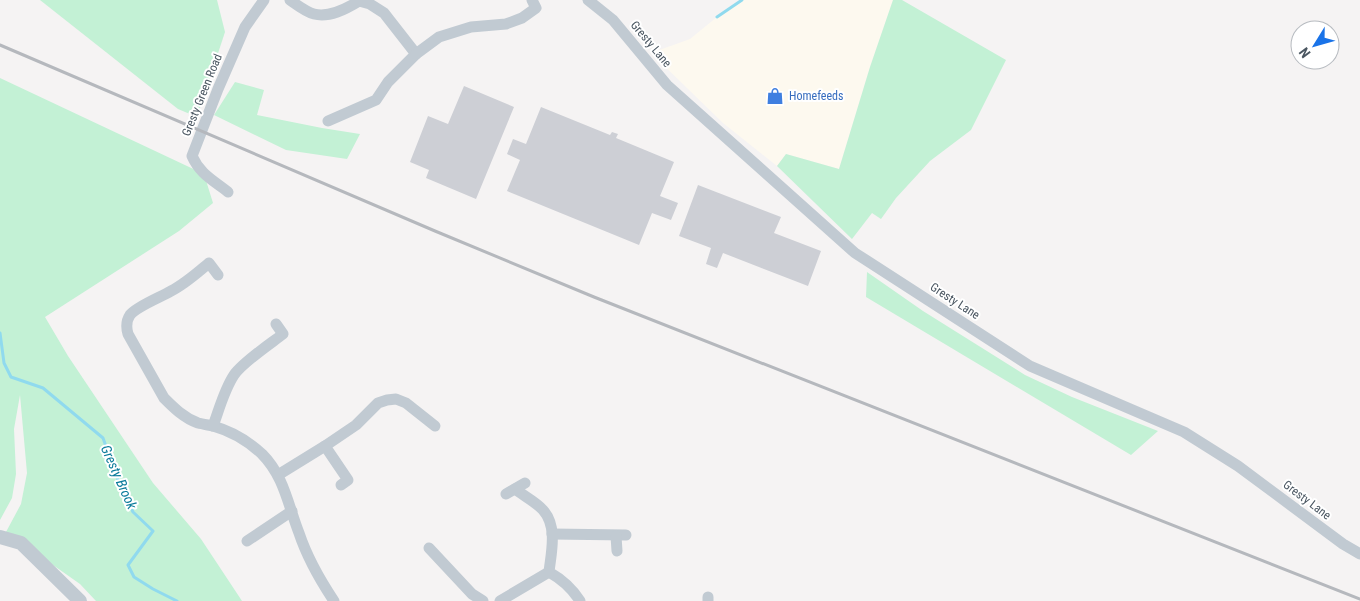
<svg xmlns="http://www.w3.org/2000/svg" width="1360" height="601" viewBox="0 0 1360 601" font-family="'Roboto Condensed',sans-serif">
  <rect width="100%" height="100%" fill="#f5f3f3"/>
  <polygon fill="#fdf9ef" points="742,0 893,0 870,67 839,169 786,154 777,166 723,123 651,53 690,39 717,17"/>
  <g fill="#c3f1d5">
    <polygon points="40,0 217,0 225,32 197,117 178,109"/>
    <polygon points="893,0 902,0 1006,60 971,130 930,161 896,198 881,219 872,213 852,239 777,166 786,154 839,169 870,67"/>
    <polygon points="0,78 204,174 213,203 179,231 45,317 68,356 153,483 201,539 242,601 96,601 80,584 6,532 21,504 27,473 20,395 14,429 16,474 12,498 0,520"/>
    <polygon points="235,82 264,90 257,115 322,128 360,134 347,159 286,150 214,115"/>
    <polygon points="867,272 923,311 1025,375 1072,397 1158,431 1131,455 866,297"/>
  </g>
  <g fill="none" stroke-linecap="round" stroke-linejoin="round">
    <g stroke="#90daee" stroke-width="3">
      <polyline points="717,17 742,0"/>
      <polyline points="0,333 4,363 11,377 43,388 103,438 118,480 133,512 153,531 128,565 134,577 153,589 177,601"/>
    </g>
  </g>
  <g fill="#cdcfd5">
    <polygon points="464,86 514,107 476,199 426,178 429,170 410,162 428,116 448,124"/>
    <polygon points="541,107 610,135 612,132 618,134 616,138 674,162 660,196 678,203 671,220 652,213 639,245 507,191 520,160 507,154 513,139 526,144"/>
    <polygon points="698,185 781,217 774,233 821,251 808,286 723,253 717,268 706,264 711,248 679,236"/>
  </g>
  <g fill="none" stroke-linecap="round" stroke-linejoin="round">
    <g stroke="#c1cad2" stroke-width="11">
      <path d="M290 0C297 5 306 12 314 14 329 18 346 9 359 1L370 4 384 13 416 54 388 82 376 100 328 121"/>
      <polyline points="588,0 613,20 667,85 855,253 1030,366 1184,432 1238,466 1343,544 1360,554"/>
      <polyline points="416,54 439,37 471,27 506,24 522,18 536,8 532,0"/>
      <path d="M228 192C213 180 200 174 192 156L218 89 245 27 264 0"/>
      <path d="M218 275 209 263C197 273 185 284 171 291 161 297 137 306 130 315 126 321 126 327 128 334L164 398C174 408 184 418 198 423 202 424 208 425 213 426 231 431 248 441 262 454 284 476 288 505 299 533 307 557 320 580 334 601"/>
      <path d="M213 426C219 410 224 390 234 375 243 362 270 344 283 334L276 324"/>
      <polyline points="325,446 348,480 341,485"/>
      <polyline points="278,475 325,446 356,425 378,403 387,400 396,399 406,403 435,426"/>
      <path d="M515 489C524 496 536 502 543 510 558 527 551 553 549 572 563 580 572 588 580 601"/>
      <polyline points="506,494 525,483"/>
      <polyline points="552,534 626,535"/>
      <polyline points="616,536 617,551"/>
      <polyline points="247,541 292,511"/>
      <polyline points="429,548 472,594 483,601"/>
      <polyline points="500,601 549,572"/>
      <polyline points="708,601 708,597"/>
    </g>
    <polyline stroke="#c1cad2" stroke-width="14" points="0,537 21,543 80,601"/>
    <polyline stroke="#b5b8bd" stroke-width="3" points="0,45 435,231 594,297 1360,599"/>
  </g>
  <defs>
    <g id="shop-bare" transform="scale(1.35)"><path d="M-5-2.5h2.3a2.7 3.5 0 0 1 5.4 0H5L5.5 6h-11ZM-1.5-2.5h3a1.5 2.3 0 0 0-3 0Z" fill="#3f7fe0" stroke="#fff" stroke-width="2.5" paint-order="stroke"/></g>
  </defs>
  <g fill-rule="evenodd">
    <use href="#shop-bare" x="775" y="96"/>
  </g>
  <g text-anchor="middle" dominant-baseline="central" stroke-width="4" stroke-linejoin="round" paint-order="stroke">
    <g font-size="12" fill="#4a5661" stroke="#fff">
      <text transform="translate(651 44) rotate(50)">Gresty Lane</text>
      <text transform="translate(202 95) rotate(-68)">Gresty Green Road</text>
      <text transform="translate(955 301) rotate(33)">Gresty Lane</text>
      <text transform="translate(1307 500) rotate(37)">Gresty Lane</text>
    </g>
    <g font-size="12" fill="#366cbe" stroke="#fff" text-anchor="start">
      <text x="789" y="96">Homefeeds</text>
    </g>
    <g font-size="14" font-style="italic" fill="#0c7c9b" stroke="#fff">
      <text transform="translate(119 477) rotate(66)">Gresty Brook</text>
    </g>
  </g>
  <g transform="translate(1315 45) rotate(233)"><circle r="24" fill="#ffffff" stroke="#b7bbc0"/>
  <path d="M0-4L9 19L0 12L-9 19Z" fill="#1a73e8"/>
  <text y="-8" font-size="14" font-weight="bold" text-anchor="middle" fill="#4a5661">N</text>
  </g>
</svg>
